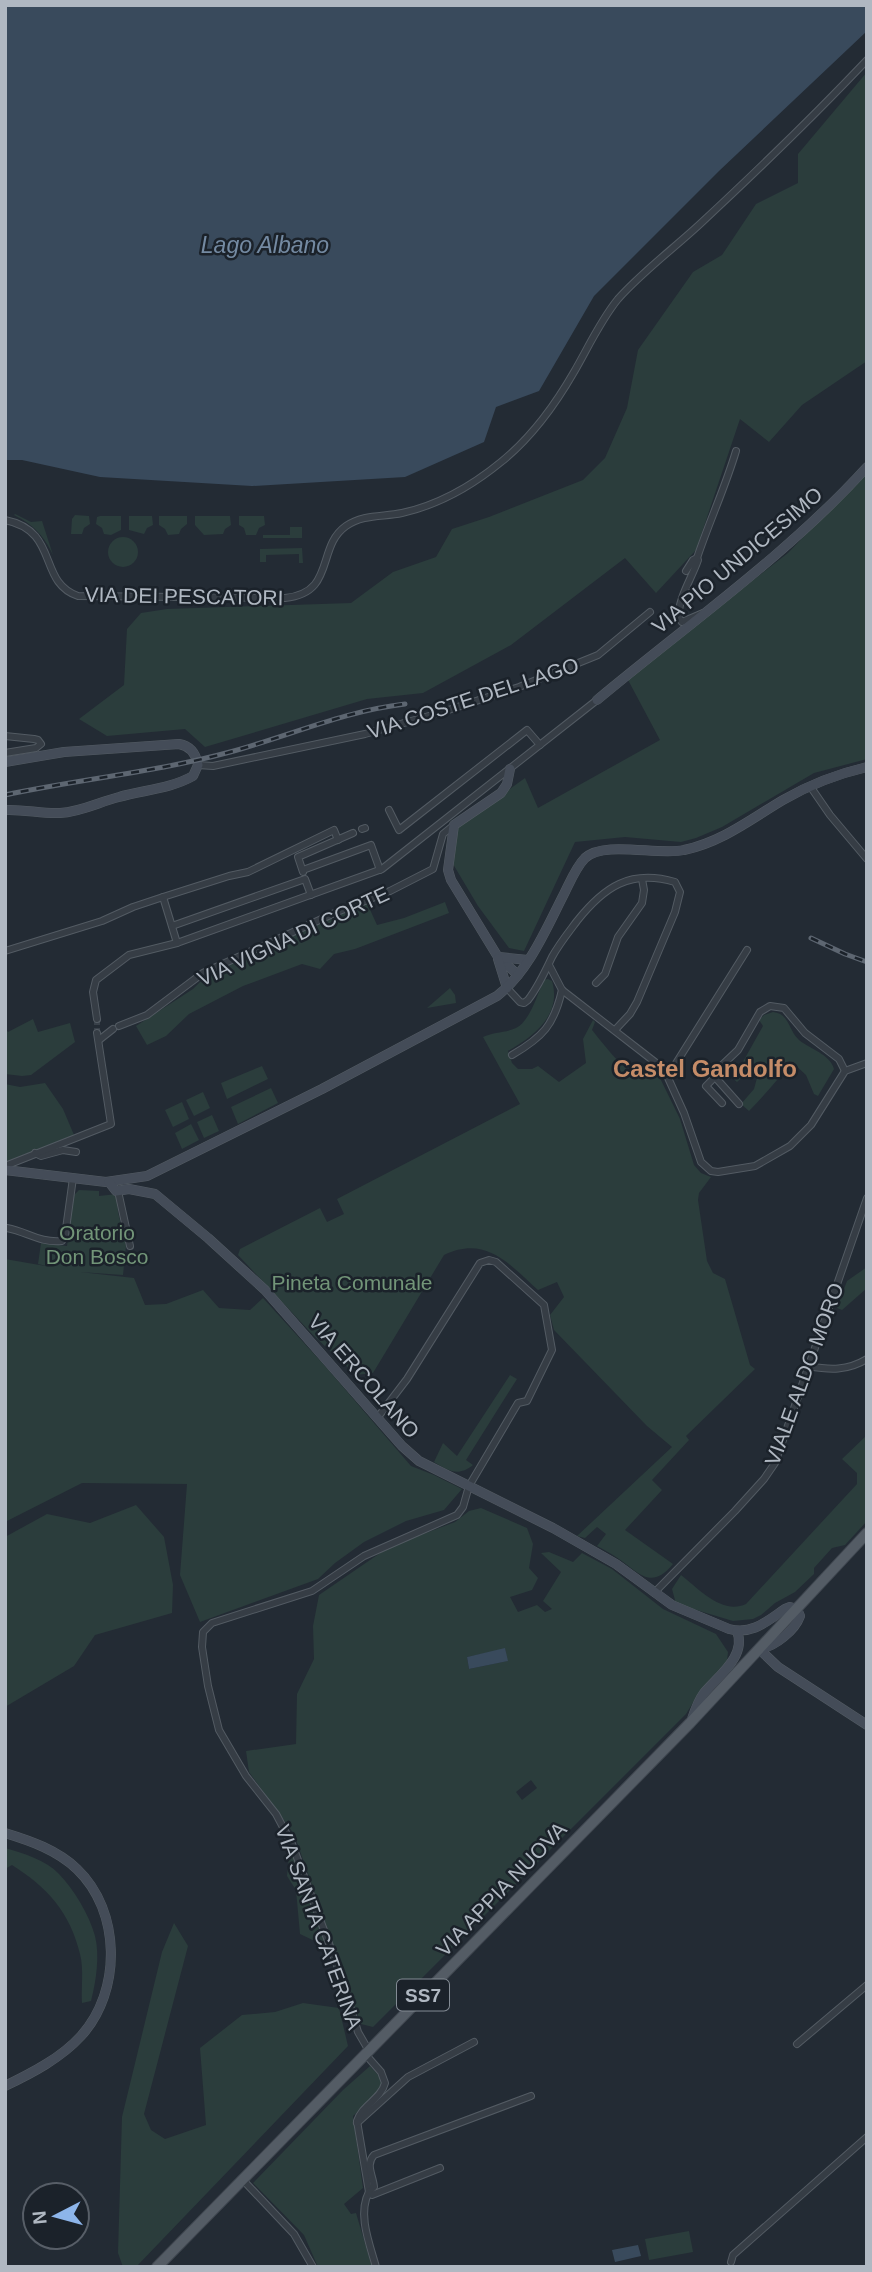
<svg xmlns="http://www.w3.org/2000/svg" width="872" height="2272" viewBox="0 0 872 2272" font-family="Arial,sans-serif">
  <rect width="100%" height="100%" fill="#232b34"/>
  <g fill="#2b3d3c" fill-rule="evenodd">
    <polygon points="867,72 867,361 802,405 769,442 740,419 696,550 656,593 625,558 511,645 423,693 367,699 205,747 185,729 107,736 79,719 124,685 127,629 141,613 167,609 351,603 393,572 436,557 452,529 489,517 583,480 605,458 627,408 638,350 693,272 722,255 756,204 798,183 798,154"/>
    <polygon points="867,471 867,759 814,773 722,827 696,838 681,842 625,837 575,842 524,951 509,948 478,906 453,864 458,826 525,778 538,808 660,740 627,678 788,553"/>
    <path d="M15 514 31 522 42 521 53 555C44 536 34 525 14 515Z"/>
    <polygon points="75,515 89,516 90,524 84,528 82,534 71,534 72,519"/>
    <polygon points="100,516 121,516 121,530 111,535 104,534 102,528 96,524 97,517"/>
    <polygon points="129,516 152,516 153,525 147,528 144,534 129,530"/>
    <polygon points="159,516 187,516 187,524 181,529 179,534 168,535 165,529 159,525"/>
    <polygon points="195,516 230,516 231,525 225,529 223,534 204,535 195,525"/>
    <polygon points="239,516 264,516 265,525 259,528 256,535 246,535 244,528 239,525"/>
    <polygon points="290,527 302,527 302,538 263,538 263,535 290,535"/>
    <circle cx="123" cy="552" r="15"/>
    <polygon points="302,548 303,563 299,563 299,554 266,555 266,562 260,562 260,549"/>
    <polygon points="445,902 449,913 355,949 334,954 320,969 302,964 243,986 189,1014 166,1036 147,1045 136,1026 193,989 208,974 367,903 377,925 404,918"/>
    <path d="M548 979 552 981C562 1015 534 1036 508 1051L512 1063 518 1069H532L538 1066 559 1082 586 1063 583 1039 593 1020 595 1022 592 1030C603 1043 638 1093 656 1073L659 1076 680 1119 694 1165 701 1173 711 1177 699 1193 698 1200 707 1261 713 1273 725 1279 750 1365 755 1369 686 1436 689 1440 652 1480 662 1490 625 1530 673 1564C650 1592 638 1571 616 1557 610 1553 603 1549 597 1546L606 1534 597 1527 585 1538 577 1536 672 1447 647 1426 554 1330 550 1315 564 1297 557 1282 538 1290C509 1264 486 1235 444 1255L373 1373 356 1375 313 1335 238 1255 240 1249 320 1208 327 1222 344 1214 337 1199 520 1104 483 1037C493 1032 505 1033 516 1028 530 1021 537 995 544 980Z"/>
    <polygon points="450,988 455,995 456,1003 427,1008"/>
    <path d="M773 1012C790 1014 788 1030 799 1040 810 1049 830 1054 834 1069L818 1096 814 1094 806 1075 793 1063C777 1079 765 1095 749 1111L741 1104 754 1089 757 1078 747 1073 737 1082 726 1072 736 1062 740 1067 763 1026 759 1020 764 1015Z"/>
    <polygon points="33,1019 38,1032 70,1023 75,1042 31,1075 22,1076 5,1074 5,1028 8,1032"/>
    <polygon points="262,1066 268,1079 227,1099 221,1083"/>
    <polygon points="45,1083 63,1109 74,1135 5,1162 5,1084 20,1087"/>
    <polygon points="271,1088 278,1103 238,1124 231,1107"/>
    <polygon points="203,1092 210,1108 194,1116 186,1100"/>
    <polygon points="182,1102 189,1119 173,1127 165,1110"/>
    <polygon points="212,1115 219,1131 204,1138 197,1122"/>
    <polygon points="191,1124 199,1140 182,1149 175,1133"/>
    <polygon points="79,1190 99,1191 99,1196 117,1194 118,1212 126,1246 123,1275 80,1272 134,1278 145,1305 166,1304 203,1290 219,1308 250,1310 263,1298 325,1366 411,1466 434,1475 462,1489 444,1510 406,1521 364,1542 335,1563 318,1579 200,1622 180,1575 187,1484 82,1483 5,1522 5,1259 51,1267 38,1264 41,1243 67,1246 74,1195"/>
    <polygon points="867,1267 867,1288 842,1310 837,1308 847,1281"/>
    <path d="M510 1375 517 1379 466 1460 473 1465C458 1477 449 1471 434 1462L443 1443 457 1456Z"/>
    <path d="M867 1435V1521L845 1545 832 1548 814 1568V1574L795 1592 775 1603 761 1615 753 1619 733 1621 673 1603 675 1600 672 1589 681 1575C699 1589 722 1615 746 1604L857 1484V1473L842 1459Z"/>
    <polygon points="136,1505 164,1537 173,1585 172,1613 95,1635 74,1666 5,1707 5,1537 47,1514 90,1523"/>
    <path d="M481 1508 527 1528 533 1544 529 1568 538 1578 532 1590 510 1597 518 1612 537 1605 545 1612 552 1609 543 1601 561 1572 541 1553 549 1552 573 1562 582 1553 612 1569 663 1609 716 1634 728 1652 727 1661 702 1688 686 1714 373 2027 361 2024 294 1834 249 1772 246 1751 296 1744 297 1694 314 1659 313 1626 319 1595 389 1547 455 1522 469 1511ZM505 1649 507 1661 469 1669 467 1657ZM531 1780 537 1788 522 1800 516 1792Z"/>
    <path d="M5 1848C23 1853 46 1860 59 1874 74 1890 89 1914 95 1936 100 1956 96 1981 91 2001L82 2003C81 1988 84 1969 80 1954 70 1912 47 1887 12 1865L5 1869Z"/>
    <polygon points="289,1856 294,1857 325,1939 323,1945 300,1934 296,1890 287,1876"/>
    <polygon points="174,1923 188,1946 144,2114 151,2130 165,2139 206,2125 200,2048 242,2015 275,2012 303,2003 339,2008 348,2046 136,2267 123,2267 118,2253 122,2117 162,1952"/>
    <polygon points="370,2066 382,2079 380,2091 353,2116 363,2188 344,2204 351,2214 356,2213 372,2267 318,2267 304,2235 253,2183 343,2090"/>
    <polygon points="689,2231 693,2252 649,2260 645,2239"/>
  </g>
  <g fill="#394a5c">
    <polygon points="5,5 867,5 867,31 719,171 594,296 539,391 496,407 484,442 405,477 252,486 100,477 22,460 5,460"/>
    <polygon points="505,1648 508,1661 469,1669 467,1657"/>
    <polygon points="638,2245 641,2256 615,2262 612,2250"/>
  </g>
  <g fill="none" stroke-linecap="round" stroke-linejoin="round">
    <polyline stroke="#384049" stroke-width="6" stroke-dasharray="6 3" stroke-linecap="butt" points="97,1019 97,1033"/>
    <g stroke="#535b63" stroke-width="8">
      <g id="street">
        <path d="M5 520C60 531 37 582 78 596L285 598C336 593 316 547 346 526 363 514 383 517 402 513 438 505 473 485 501 462 531 438 555 405 574 372 588 348 600 321 618 299 642 272 673 249 700 224 757 171 813 117 867 60"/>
        <path d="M697 558C709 522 725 488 736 451"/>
        <path d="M686 571 693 560 697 558 698 560C692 578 677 600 679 618L682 622 703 613"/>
        <polyline points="5,736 34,739 38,740 41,744 36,748 5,753"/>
        <polyline points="198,765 213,766 365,734 436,714 519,687 598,655 650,612"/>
        <polyline points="810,786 830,815 867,859"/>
        <polyline points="389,810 399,830 527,730 540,745"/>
        <polyline points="362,829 365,828"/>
        <polyline points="303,870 371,845 380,870"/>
        <polyline points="303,872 298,857 353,833"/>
        <polyline points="163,897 177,943"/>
        <polyline points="172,926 305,879 311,895"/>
        <polyline points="5,951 102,921 133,907 163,897 229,876 248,872 334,830 338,840"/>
        <polyline points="549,965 562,990 664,1069 684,1113 701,1162 711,1171 718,1172 755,1166 790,1146 811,1125 845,1071 867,1063"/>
        <polyline points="596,983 605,974 618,937 642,903 644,890 642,879"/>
        <path d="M507 988 520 1002 524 1003 528 1000C538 987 545 972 552 957 559 944 568 933 577 921 604 887 630 869 675 882L680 892 675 912 637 1002 630 1014 615 1030"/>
        <polyline points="97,1019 93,992 96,980 129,955 177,943 382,869 597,700"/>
        <polyline points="119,1026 147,1015 203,973 337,912 390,891 433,869 443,834 454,825"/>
        <polyline points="99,1040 113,1029"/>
        <path d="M512 1055C543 1037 554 1025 562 990"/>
        <polyline points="668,1076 747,950"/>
        <polyline points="715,1077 739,1104"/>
        <polyline points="722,1103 706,1086 715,1077 718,1069 738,1050 760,1012 770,1006 784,1008 805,1033 839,1059 845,1071"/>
        <polyline points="35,1153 41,1156 63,1150 76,1152"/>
        <polyline points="5,1166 111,1124 97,1033"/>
        <polyline points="118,1191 130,1246"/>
        <path d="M7 1228C28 1232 39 1243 62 1241L65 1236 73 1178"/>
        <path d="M808 1366C830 1370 847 1371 867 1359"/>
        <polyline points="654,1593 735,1511 764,1479 775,1463 867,1198"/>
        <polyline points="797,2044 867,1985"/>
        <polyline points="369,2051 358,2032 341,1976 292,1844 276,1814 246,1776 219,1730 208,1686 202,1647 203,1632 212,1623 312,1591 364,1556 457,1515 463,1507 469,1486 518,1403 527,1401 552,1350 544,1305 496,1262 489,1260 480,1263 407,1379 378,1417"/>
        <path d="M366 2055 381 2072 385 2083C381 2099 362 2105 357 2121L369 2192C357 2214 370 2245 376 2267"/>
        <polyline points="357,2123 408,2077 474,2042"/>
        <polyline points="242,2179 294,2234 313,2267"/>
        <path d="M369 2192 374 2187C373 2175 365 2165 374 2155L531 2096"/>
        <polyline points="369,2192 372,2195 440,2168"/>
        <polyline points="731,2262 733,2255 867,2137"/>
      </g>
    </g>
    <g stroke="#535b63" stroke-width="10">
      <g id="secondary">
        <path d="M597 700C688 624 787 555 867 467"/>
        <path d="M5 762 64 752 179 744C191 746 196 754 198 765L193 776C170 789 143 790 119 797 99 802 81 812 60 813 42 814 24 809 5 810"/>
        <polyline points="510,769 507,784 501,793 454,825 448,870 451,880 498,957 518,975"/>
        <polyline points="499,957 528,960"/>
        <polyline points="498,959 507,988"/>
        <path d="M5 1170 106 1182 147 1176 322 1089 497 996C529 971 546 929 564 894 570 882 576 867 585 858 604 840 659 856 684 850 722 842 751 819 783 800 809 785 837 774 867 767"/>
        <path d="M109 1182 116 1191 129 1189 155 1194 208 1238 265 1290 402 1446 419 1461 553 1528 616 1564 672 1605 729 1629C753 1635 767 1621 785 1609L790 1607 797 1609 800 1616C795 1630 775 1647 759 1649"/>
        <polyline points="759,1649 778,1667 867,1725"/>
        <path d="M692 1719C695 1710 698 1701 704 1693 718 1676 747 1656 737 1631"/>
        <path d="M5 1833C31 1841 57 1850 77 1869 121 1911 122 1991 81 2036 61 2058 32 2073 5 2086"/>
      </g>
    </g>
    <g stroke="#3f464f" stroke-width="12">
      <polyline id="primary" points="157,2267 690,1723 867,1533"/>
    </g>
    <use href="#street" stroke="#363d45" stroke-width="6"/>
    <use href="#secondary" stroke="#444c58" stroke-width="9"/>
    <use href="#primary" stroke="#545c65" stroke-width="10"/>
    <g stroke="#5d6671" stroke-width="5">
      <g id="rail">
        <path d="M5 795C80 779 157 772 230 752 289 736 344 711 405 704"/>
        <polyline points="811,938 845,954 867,962"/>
      </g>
    </g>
    <use href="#rail" stroke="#1b222a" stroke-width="2.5" stroke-dasharray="8" stroke-linecap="butt"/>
  </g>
  <g text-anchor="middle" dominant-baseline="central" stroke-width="5" stroke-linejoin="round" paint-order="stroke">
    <rect fill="#1b222a" stroke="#838b94" stroke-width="2" x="397" y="1979.5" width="52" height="31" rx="5"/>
    <g font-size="19" font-weight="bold" fill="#b0b8c2">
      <text x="423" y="1995">SS7</text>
    </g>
    <g font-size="21" fill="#b0b8c2" stroke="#1b222a">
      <text transform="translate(737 560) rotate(-40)">VIA PIO UNDICESIMO</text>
      <text transform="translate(184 596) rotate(1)">VIA DEI PESCATORI</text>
      <text transform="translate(473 698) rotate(-18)">VIA COSTE DEL LAGO</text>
      <text transform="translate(293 936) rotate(-25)">VIA VIGNA DI CORTE</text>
      <text transform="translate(804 1374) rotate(-70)">VIALE ALDO MORO</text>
      <text transform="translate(364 1376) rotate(49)">VIA ERCOLANO</text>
      <text transform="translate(501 1889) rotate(-46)">VIA APPIA NUOVA</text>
      <text transform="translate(319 1927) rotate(70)">VIA SANTA CATERINA</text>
    </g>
    <g font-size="21" fill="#729578" stroke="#1b222a">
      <text x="97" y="1232">Oratorio<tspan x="97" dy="24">Don Bosco</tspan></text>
      <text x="352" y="1282">Pineta Comunale</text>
    </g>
    <g font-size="23" font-style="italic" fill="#748aa2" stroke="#1b222a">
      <text x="265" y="245">Lago Albano</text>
    </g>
    <g font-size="24" font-weight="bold" fill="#c58c68" stroke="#1b222a">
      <text x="705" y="1068">Castel Gandolfo</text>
    </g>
  </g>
  <rect width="872" height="2272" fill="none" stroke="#b0b8c2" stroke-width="14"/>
  <g transform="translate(56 2216) rotate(264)"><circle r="33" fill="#1b222a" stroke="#575e67" stroke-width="2"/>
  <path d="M0-5L12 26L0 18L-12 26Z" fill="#8db5ea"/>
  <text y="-10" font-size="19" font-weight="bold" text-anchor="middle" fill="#b0b8c2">N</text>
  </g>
</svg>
